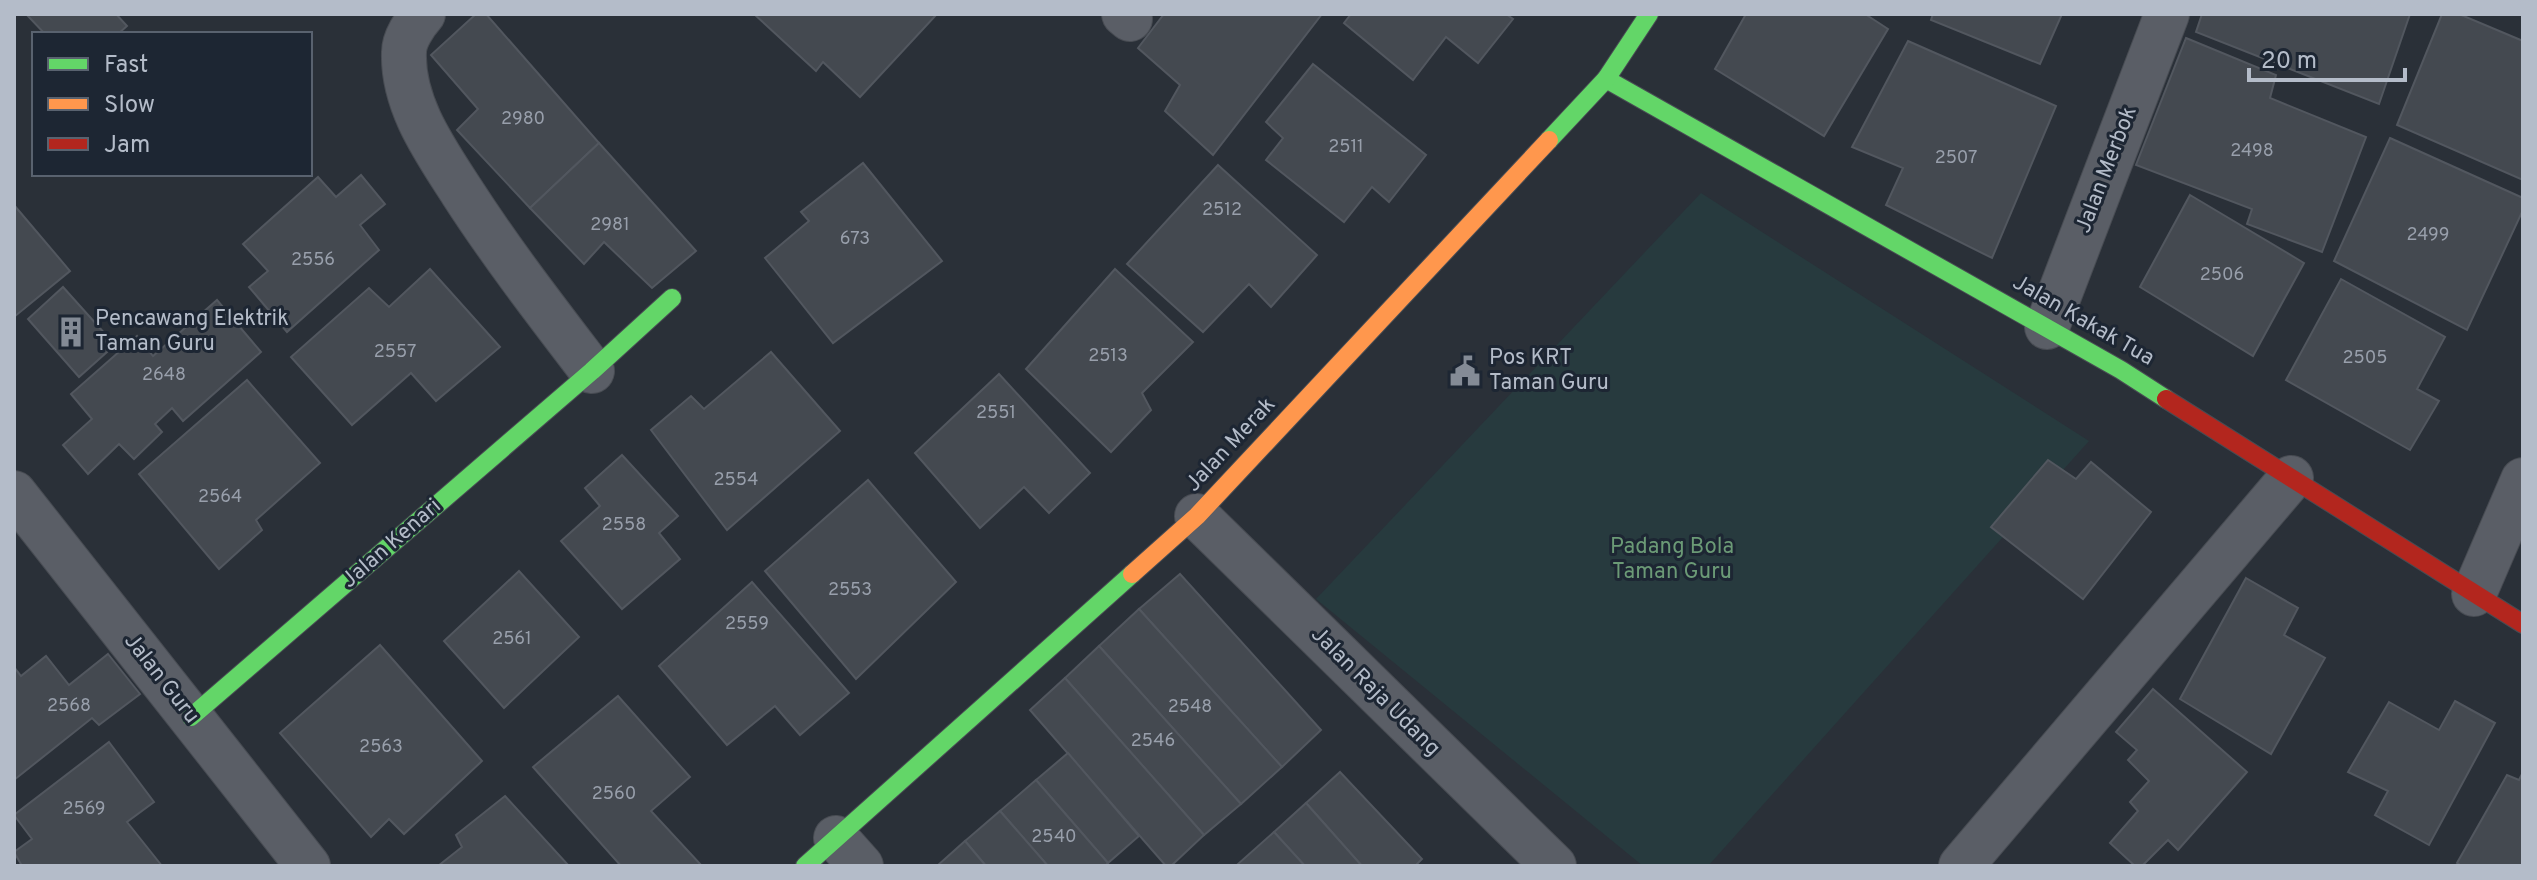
<svg xmlns="http://www.w3.org/2000/svg" width="2537" height="880" viewBox="0 0 2537 880" font-family="Overpass,sans-serif">
  <rect width="100%" height="100%" fill="#2a3038"/>
  <polygon fill="#273a3e" points="1701,193 2089,441 1708,866 1643,866 1316,599"/>
  <g fill="#444950" stroke="#52575f" stroke-width="2">
    <polygon points="26,14 116,14 127,26 118,34 45,34"/>
    <polygon points="476,14 486,14 599,143 530,208 457,130 478,109 431,55"/>
    <polygon points="754,14 937,14 860,97 823,62 816,71"/>
    <polygon points="1164,14 1322,14 1213,155 1165,111 1180,85 1138,48"/>
    <polygon points="1351,14 1506,14 1513,19 1478,63 1446,37 1413,80 1344,23"/>
    <polygon points="1746,14 1865,14 1888,29 1824,136 1715,69"/>
    <polygon points="1933,14 2062,14 2040,64 1931,20"/>
    <polygon points="2202,14 2410,14 2379,104 2196,32"/>
    <polygon points="2442,14 2459,14 2523,41 2523,180 2397,125"/>
    <polygon points="2186,38 2276,75 2270,98 2366,137 2322,252 2247,224 2252,209 2136,165"/>
    <polygon points="1908,41 2056,106 1992,258 1886,205 1903,168 1852,147"/>
    <polygon points="1313,64 1426,155 1389,202 1372,187 1344,222 1266,160 1283,138 1266,122"/>
    <polygon points="2390,138 2523,198 2523,210 2467,330 2334,261"/>
    <polygon points="599,143 696,251 652,288 604,242 584,264 530,208"/>
    <polygon points="863,163 942,261 833,343 765,258 809,221 801,212"/>
    <polygon points="1218,165 1317,255 1271,307 1249,284 1203,332 1127,264"/>
    <polygon points="361,175 385,204 360,225 379,250 287,332 249,287 268,271 243,244 318,177 336,197"/>
    <polygon points="2190,195 2304,263 2253,356 2140,287"/>
    <polygon points="14,205 70,271 14,317"/>
    <polygon points="430,269 500,347 436,401 411,373 352,425 291,357 369,288 389,307"/>
    <polygon points="1115,269 1193,342 1142,393 1151,410 1111,452 1026,369"/>
    <polygon points="2341,279 2445,337 2417,389 2439,401 2410,450 2286,380"/>
    <polygon points="63,287 115,345 79,377 28,319"/>
    <polygon points="217,300 261,352 183,421 172,408 155,424 162,432 134,459 119,444 88,474 63,445 92,419 71,394 137,336 153,356"/>
    <polygon points="771,352 840,431 727,530 651,430 691,396 704,409"/>
    <polygon points="999,374 1090,473 1049,513 1024,487 980,528 915,453"/>
    <polygon points="247,380 320,463 256,520 262,530 219,569 139,474"/>
    <polygon points="622,455 678,516 659,533 680,559 622,609 561,541 600,506 585,488"/>
    <polygon points="2048,460 2076,479 2091,462 2151,512 2083,599 1991,527"/>
    <polygon points="868,480 956,582 856,679 765,571"/>
    <polygon points="519,571 579,637 504,708 444,641"/>
    <polygon points="1180,574 1321,730 1282,767 1139,609"/>
    <polygon points="2246,578 2298,608 2284,635 2325,658 2271,754 2180,699"/>
    <polygon points="752,582 849,693 800,735 775,706 727,745 659,666"/>
    <polygon points="1139,609 1282,767 1241,804 1099,646"/>
    <polygon points="380,645 482,761 404,834 389,819 371,837 280,733"/>
    <polygon points="1099,646 1241,804 1204,835 1065,678"/>
    <polygon points="108,654 140,694 99,725 92,718 14,780 14,667 21,676 46,656 69,685"/>
    <polygon points="1065,678 1204,835 1171,866 1166,866 1030,710"/>
    <polygon points="2153,689 2247,772 2178,850 2168,840 2142,866 2135,866 2110,843 2138,811 2130,802 2149,781 2128,760 2137,750 2116,732"/>
    <polygon points="618,696 690,777 651,811 702,866 621,866 533,767"/>
    <polygon points="2455,701 2495,723 2429,845 2375,815 2388,791 2348,772 2389,702 2439,730"/>
    <polygon points="109,742 154,802 127,822 162,866 22,866 14,852 32,839 14,815"/>
    <polygon points="1068,753 1139,836 1108,863 1036,780"/>
    <polygon points="1340,772 1422,859 1415,866 1362,866 1306,803"/>
    <polygon points="2523,772 2523,866 2462,866 2457,863 2507,775 2519,780"/>
    <polygon points="1036,780 1108,863 1105,866 1048,866 1000,811"/>
    <polygon points="505,796 569,866 438,866 462,847 456,835"/>
    <polygon points="1306,803 1362,866 1305,866 1274,832"/>
    <polygon points="1000,811 1048,866 986,866 965,841"/>
    <polygon points="1274,832 1305,866 1240,866 1238,864"/>
    <polygon points="965,841 986,866 937,866"/>
  </g>
  <g fill="none" stroke-linecap="round" stroke-linejoin="round">
    <g stroke="#484c53" stroke-width="46">
      <g id="street">
        <path d="M423 14C415 23 404 39 404 52 402 104 435 150 462 192 502 254 547 312 592 371"/>
        <polyline points="1124,14 1130,19"/>
        <polyline points="2047,327 2167,14"/>
        <polyline points="14,493 308,866"/>
        <polyline points="1197,516 1554,866"/>
        <polyline points="2474,594 2523,480"/>
        <polyline points="836,838 861,866"/>
        <polyline points="1961,866 2291,478"/>
      </g>
    </g>
    <g stroke="#484c53" stroke-width="20">
      <g id="fast">
        <polyline points="1606,79 2121,370 2166,399"/>
        <polyline points="1549,140 1606,79 1649,14"/>
        <polyline points="191,717 592,371 672,298"/>
        <polyline points="805,866 1132,574"/>
      </g>
    </g>
    <g stroke="#484c53" stroke-width="20">
      <polyline id="slow" points="1132,574 1197,516 1549,140"/>
    </g>
    <g stroke="#484c53" stroke-width="20">
      <polyline id="jam" points="2166,399 2523,624"/>
    </g>
    <use href="#street" stroke="#5a5e66" stroke-width="44"/>
    <use href="#fast" stroke="#63d668" stroke-width="18"/>
    <use href="#slow" stroke="#ff974d" stroke-width="18"/>
    <use href="#jam" stroke="#b3261e" stroke-width="18"/>
  </g>
  <defs>
    <g id="building-bare" transform="scale(2.4)"><path d="M-4-6H4V6H1V3H-1V6H-4ZM-2.5-4.3h1.7v1.8h-1.7ZM.8-4.3h1.7v1.8H.8ZM-2.5-1h1.7V.8h-1.7ZM.8-1h1.7V.8H.8Z" fill="#848b96" stroke="#1d2633" stroke-width="2.5" paint-order="stroke"/></g>
    <g id="civic-bare" transform="scale(2.4)"><path d="M-.6-6.5H3V-4.5H.6V-3L4-1V1h2V6H-6V1h2V-1L-.6-3ZM-1.2 2.5V6h2.4V2.5Z" fill="#848b96" stroke="#1d2633" stroke-width="2.5" paint-order="stroke"/></g>
  </defs>
  <g fill-rule="evenodd">
    <use href="#building-bare" x="71" y="332"/>
    <use href="#civic-bare" x="1465" y="371"/>
  </g>
  <g text-anchor="middle" dominant-baseline="central" stroke-width="6" stroke-linejoin="round" paint-order="stroke">
    <g font-size="18" fill="#989fab">
      <text x="523" y="119">2980</text>
      <text x="1346" y="147">2511</text>
      <text x="2252" y="151">2498</text>
      <text x="1956" y="158">2507</text>
      <text x="1222" y="210">2512</text>
      <text x="610" y="225">2981</text>
      <text x="2428" y="235">2499</text>
      <text x="855" y="239">673</text>
      <text x="313" y="260">2556</text>
      <text x="2222" y="275">2506</text>
      <text x="395" y="352">2557</text>
      <text x="1108" y="356">2513</text>
      <text x="2365" y="358">2505</text>
      <text x="164" y="375">2648</text>
      <text x="996" y="413">2551</text>
      <text x="736" y="480">2554</text>
      <text x="220" y="497">2564</text>
      <text x="624" y="525">2558</text>
      <text x="850" y="590">2553</text>
      <text x="747" y="624">2559</text>
      <text x="512" y="639">2561</text>
      <text x="69" y="706">2568</text>
      <text x="1190" y="707">2548</text>
      <text x="1153" y="741">2546</text>
      <text x="381" y="747">2563</text>
      <text x="614" y="794">2560</text>
      <text x="84" y="809">2569</text>
      <text x="1054" y="837">2540</text>
    </g>
    <g font-size="22" fill="#b4bcc9" stroke="#1d2633">
      <text transform="translate(2107 170) rotate(-69)">Jalan Merbok</text>
      <text transform="translate(2083 321) rotate(30)">Jalan Kakak Tua</text>
      <text transform="translate(1231 445) rotate(-47)">Jalan Merak</text>
      <text transform="translate(392 544) rotate(-41)">Jalan Kenari</text>
      <text transform="translate(161 679) rotate(52)">Jalan Guru</text>
      <text transform="translate(1375 692) rotate(45)">Jalan Raja Udang</text>
    </g>
    <g font-size="22" fill="#b4bcc9" stroke="#1d2633" text-anchor="start">
      <text x="95" y="319">Pencawang Elektrik<tspan x="95" dy="25">Taman Guru</tspan></text>
      <text x="1489" y="358">Pos KRT<tspan x="1489" dy="25">Taman Guru</tspan></text>
    </g>
    <g font-size="22" fill="#6b9a76" stroke="#1d2633">
      <text x="1672" y="547">Padang Bola<tspan x="1672" dy="25">Taman Guru</tspan></text>
    </g>
  </g>
  <rect width="2537" height="880" fill="none" stroke="#b4bcc9" stroke-width="32"/>
  <rect x="32" y="32" width="280" height="144" fill="#1d2633" stroke="#59626f" stroke-width="2"/>
  <rect x="48" y="58" width="40" height="12" fill="#63d668" stroke="#59626f" stroke-width="2"/>
  <text x="104" y="72" font-size="24" fill="#b4bcc9">Fast</text>
  <rect x="48" y="98" width="40" height="12" fill="#ff974d" stroke="#59626f" stroke-width="2"/>
  <text x="104" y="112" font-size="24" fill="#b4bcc9">Slow</text>
  <rect x="48" y="138" width="40" height="12" fill="#b3261e" stroke="#59626f" stroke-width="2"/>
  <text x="104" y="152" font-size="24" fill="#b4bcc9">Jam</text>
  <path d="M2249 68v12h156v-12" fill="none" stroke="#b4bcc9" stroke-width="4"/>
  <text x="2261" y="68" font-size="24" fill="#b4bcc9" stroke="#1d2633" stroke-width="6" paint-order="stroke">20 m</text>
</svg>
